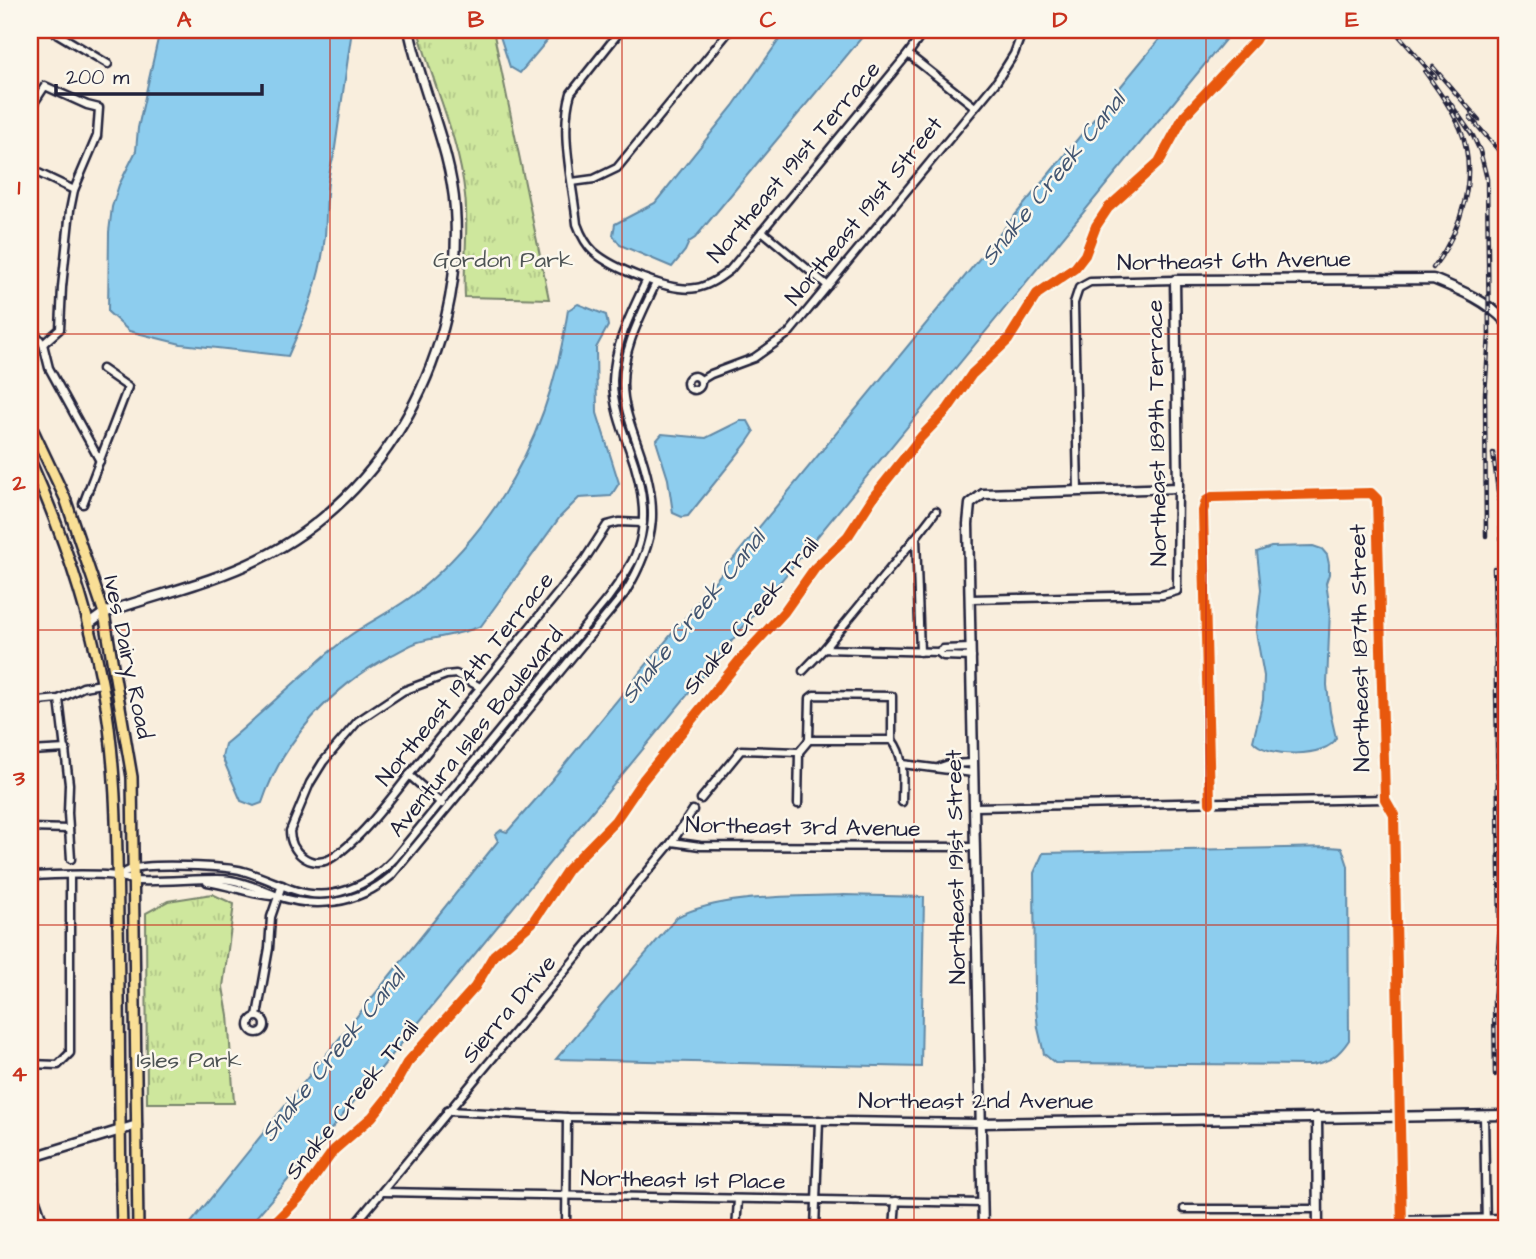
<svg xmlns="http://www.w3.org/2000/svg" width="1536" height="1259" viewBox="0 0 1536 1259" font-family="'Architects Daughter',sans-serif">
  <defs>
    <pattern id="industrial-furrows" width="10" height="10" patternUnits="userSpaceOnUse" patternTransform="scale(1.75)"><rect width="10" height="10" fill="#f7e3cb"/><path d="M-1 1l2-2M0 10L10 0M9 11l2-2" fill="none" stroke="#d3c2af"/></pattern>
    <pattern id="park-tufts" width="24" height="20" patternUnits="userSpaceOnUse" patternTransform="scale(1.75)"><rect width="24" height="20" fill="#cee79d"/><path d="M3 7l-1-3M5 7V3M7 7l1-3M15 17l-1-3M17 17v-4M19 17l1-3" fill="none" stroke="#b1c688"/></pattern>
  </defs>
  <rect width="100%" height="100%" fill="#f9eedd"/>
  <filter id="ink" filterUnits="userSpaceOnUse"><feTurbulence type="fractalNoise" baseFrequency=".0143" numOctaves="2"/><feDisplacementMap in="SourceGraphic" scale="14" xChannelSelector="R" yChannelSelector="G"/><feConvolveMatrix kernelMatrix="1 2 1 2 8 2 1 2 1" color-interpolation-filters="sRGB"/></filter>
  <g filter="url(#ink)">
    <polygon fill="url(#industrial-furrows)" points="1506,404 1506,600 1503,600 1501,405"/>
    <g fill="url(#park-tufts)" stroke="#78846c" stroke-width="2">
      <path d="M418 30H493L549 299 465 297C463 263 469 229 465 195 459 137 433 85 418 30Z"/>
      <polygon points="212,894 234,904 223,987 228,1015 234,1103 147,1103 146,913 168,901"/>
    </g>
    <g fill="#8dcdee" stroke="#6289a6" stroke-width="2">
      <path d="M160 30H352L334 155C325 182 327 208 325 236 321 278 305 318 288 356L181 344 129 331 108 312 109 232 112 207 119 185 136 151 138 128Z"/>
      <polygon points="498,30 556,30 520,73 510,67"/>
      <polygon points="786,30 868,30 695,238 689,242 685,251 672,267 620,245 613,235 615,224 655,203 733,106"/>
      <polygon points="1167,30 1233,30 328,1133 246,1229 186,1229 498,841 495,835 501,830 507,832 537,798"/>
      <path d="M578 304 606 315 608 326 596 348 597 413 619 483 611 496 579 498 560 517 481 626C460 635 440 636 418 642 409 645 399 652 390 656 332 687 283 740 262 803L254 806 241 801 222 757 225 744C266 710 304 672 345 639 367 622 394 611 416 593 505 520 552 423 568 310Z"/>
      <polygon points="740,421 748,421 754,432 746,444 688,516 682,517 673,513 668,479 656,441 662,434 706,438"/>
      <path d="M1313 546 1322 549 1327 555 1329 564V574L1326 583 1330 609 1327 685 1330 712 1336 738C1328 758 1265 758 1253 741L1263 700 1264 676 1256 632 1261 589 1257 552 1271 547Z"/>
      <path d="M1329 847 1342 848 1348 866 1349 1040C1339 1055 1330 1062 1311 1065L1055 1063 1044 1054 1038 1028 1035 1001 1034 873 1043 853Z"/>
      <path d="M844 895 924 897 921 1067 556 1059 677 917C722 894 794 897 844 895Z"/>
    </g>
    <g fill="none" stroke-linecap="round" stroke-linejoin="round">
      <g stroke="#22223b" stroke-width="11">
        <g id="street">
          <polyline points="51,30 108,64"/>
          <path d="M621 30 571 93C559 132 573 184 577 224 581 235 586 245 594 252 612 268 672 293 696 288 709 286 720 278 730 270L908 54 925 30"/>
          <polyline points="908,54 975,107"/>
          <polyline points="30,109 45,86 87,105 99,108 97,136 74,190 70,210 62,287 60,329 43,344"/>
          <polyline points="30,169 74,190"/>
          <polyline points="572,182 594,179 617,168 730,30"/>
          <polyline points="762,231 828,286"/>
          <polyline points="30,326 43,344 49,368 100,461"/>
          <circle cx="694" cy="383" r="7"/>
          <polyline points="701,380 711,374 754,358 789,333 997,81 1014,54 1023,30"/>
          <polyline points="1078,491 1074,303 1079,288 1090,282 1175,280"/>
          <polyline points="83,504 128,387 102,369"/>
          <polyline points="971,599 1162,595 1177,591 1178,488"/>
          <polyline points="824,649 916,537"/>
          <polyline points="920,652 916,537 936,511"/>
          <polyline points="938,652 943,656 972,657"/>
          <polyline points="803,671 824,649 938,652 943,649 971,648"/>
          <path d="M480 687 456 674 446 675 403 691 358 721 323 762 310 783 290 831C290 852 310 869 330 859 361 841 398 789 421 760 466 705 512 649 557 594L585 559 607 525 619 522 643 523"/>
          <polyline points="59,699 69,784 68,813 71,859"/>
          <polyline points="30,704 38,701 59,699 83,687 102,684"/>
          <polyline points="809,740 810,698 814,695 892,696 892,740"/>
          <polyline points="30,751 66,749"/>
          <polyline points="902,764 973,773"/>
          <polyline points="940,767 949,764 973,763"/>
          <polyline points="409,775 442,804"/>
          <polyline points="701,799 741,750 799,752"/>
          <polyline points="1210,803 1203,511 1206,501 1212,497 1371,493 1377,499 1385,799 1394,815 1402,1229"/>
          <path d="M798 804 799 752 809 740H892C906 758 902 780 902 802"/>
          <polyline points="974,807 1385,799"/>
          <polyline points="30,828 69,829"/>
          <polyline points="672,842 700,846 974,847"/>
          <path d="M30 876C58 875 88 873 116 876 123 877 130 880 137 881 164 882 191 879 218 879 238 879 257 888 275 895 315 910 358 904 391 876L625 593C658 539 659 505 638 446 631 426 623 406 623 384 623 347 641 316 656 283"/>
          <path d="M118 876C122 874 127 871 132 869 147 863 227 866 243 871 261 876 277 884 294 890 331 903 369 886 394 859L608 598C615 588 623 578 629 567 652 530 643 486 629 448 621 426 613 404 613 381 614 344 632 312 647 279"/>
          <path d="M207 882C230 885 249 894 271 896"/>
          <polyline points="257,1016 269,948 271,917 282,885"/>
          <circle cx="257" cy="1025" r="8"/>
          <polyline points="30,1064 58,1065 70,1053 70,875"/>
          <polyline points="447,1111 567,1117 981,1123"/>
          <polyline points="1484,1115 1486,1229"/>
          <polyline points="30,1183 46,1229"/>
          <polyline points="383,1192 983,1203"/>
          <polyline points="1184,1209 1318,1209"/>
          <polyline points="1402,1220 1506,1218"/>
          <polyline points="351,1229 672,842 693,810"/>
          <polyline points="566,1229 567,1117"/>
          <polyline points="736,1229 738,1200"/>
          <polyline points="815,1229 819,1120"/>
          <polyline points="894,1229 896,1201"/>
        </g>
      </g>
      <g stroke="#22223b" stroke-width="13">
        <g id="secondary">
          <path d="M89 624 104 613C155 595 211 583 259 559 387 497 465 350 455 209 451 148 421 90 409 30"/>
          <polyline points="1317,1117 1318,1229"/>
          <polyline points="981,1123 1506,1115"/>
          <polyline points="30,1158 137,1125"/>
          <path d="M983 1229 968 524 970 504 983 494 1178 488 1175 280 1433 279C1460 290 1486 300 1506 322"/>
        </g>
      </g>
      <g stroke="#22223b" stroke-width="14">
        <g id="primary">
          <polyline points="30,424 65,498 104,613 132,777 138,1229"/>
          <path d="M30 460C62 532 87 605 102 682 117 761 117 841 118 921 120 1024 119 1127 122 1229"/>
        </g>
      </g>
      <use href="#street" stroke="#fbf7ec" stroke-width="6"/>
      <use href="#secondary" stroke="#fbf7ec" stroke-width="8"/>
      <use href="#primary" stroke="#f9df96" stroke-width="9"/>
      <g stroke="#22223b" stroke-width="4.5">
        <g id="rail">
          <polyline points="1394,30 1435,77"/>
          <polyline points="1433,67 1479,120"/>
          <path d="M1425 72C1438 90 1451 108 1460 128 1479 175 1462 229 1433 268"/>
          <polyline points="1446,97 1473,136 1480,151 1487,179 1489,335 1485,394 1486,536"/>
          <polyline points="1470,117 1506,159"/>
          <polyline points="1493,453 1500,506 1503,575"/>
          <polyline points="1494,568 1500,927 1494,1001 1495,1075"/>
        </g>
      </g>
      <use href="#rail" stroke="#fbf7ec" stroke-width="2" stroke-dasharray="5" stroke-linecap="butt"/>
      <g stroke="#fbf7ec" stroke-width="15">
        <g id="cycleway">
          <polyline points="1210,803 1203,511 1206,501 1212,497 1371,493 1377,499 1385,799 1394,815 1402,1229"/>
          <polyline points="268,1229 300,1197 334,1150 372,1117 388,1097 407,1063 475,987 494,955 532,923 568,869 615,821 643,780 739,661 784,612 815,568 848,536 874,496 921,437 947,410 972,374 1008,340 1037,294 1075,268 1085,255 1096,226 1108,208 1159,162 1184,116 1255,40 1261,30"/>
        </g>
      </g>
      <use href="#cycleway" stroke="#e8590c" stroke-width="10"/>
    </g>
  </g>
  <path fill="none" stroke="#c8321e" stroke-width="2" stroke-opacity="0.55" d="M330 30V1229M622 30V1229M914 30V1229M1206 30V1229M30 334H1506M30 630H1506M30 925H1506"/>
  <g text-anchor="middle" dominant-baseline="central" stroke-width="5" stroke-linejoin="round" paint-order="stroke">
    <g font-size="23" fill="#22223b" stroke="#fbf7ec">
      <text transform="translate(794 162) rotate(-50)">Northeast 191st Terrace</text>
      <text transform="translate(864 211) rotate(-51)">Northeast 191st Street</text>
      <text transform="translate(1234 261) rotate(-1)">Northeast 6th Avenue</text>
      <text transform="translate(1157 433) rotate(-91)">Northeast 189th Terrace</text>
      <text transform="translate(751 616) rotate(-50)">Snake Creek Trail</text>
      <text transform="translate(1360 648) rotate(-91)">Northeast 187th Street</text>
      <text transform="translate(128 657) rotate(78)">Ives Dairy Road</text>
      <text transform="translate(465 679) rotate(-51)">Northeast 194th Terrace</text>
      <text transform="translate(476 732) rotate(-51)">Aventura Isles Boulevard</text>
      <text transform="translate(803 827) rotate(1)">Northeast 3rd Avenue</text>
      <text transform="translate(956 867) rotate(-91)">Northeast 191st Street</text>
      <text transform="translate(509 1009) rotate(-50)">Sierra Drive</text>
      <text transform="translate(352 1100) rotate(-51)">Snake Creek Trail</text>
      <text x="976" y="1101">Northeast 2nd Avenue</text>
      <text transform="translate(683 1180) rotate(1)">Northeast 1st Place</text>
    </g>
    <g font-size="23" fill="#4d5354" stroke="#fbf7ec">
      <text x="503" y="260">Gordon Park</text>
      <text x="189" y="1060">Isles Park</text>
    </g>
    <g font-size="24" font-style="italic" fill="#425571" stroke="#fbf7ec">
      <text transform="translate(1053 179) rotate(-51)">Snake Creek Canal</text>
      <text transform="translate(693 617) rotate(-51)">Snake Creek Canal</text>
      <text transform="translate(333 1055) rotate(-51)">Snake Creek Canal</text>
    </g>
  </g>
  <rect width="1536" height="1259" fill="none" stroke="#fbf7ec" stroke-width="77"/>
  <path d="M56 84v10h206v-10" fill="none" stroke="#22223b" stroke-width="3.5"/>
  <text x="66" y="84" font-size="21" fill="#22223b" stroke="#fbf7ec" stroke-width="5" paint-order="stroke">200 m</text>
  <rect x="38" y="38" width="1460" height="1182" fill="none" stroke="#c8321e" stroke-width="2.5"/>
  <g font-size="23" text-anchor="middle" font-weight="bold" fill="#c8321e">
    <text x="184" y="27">A</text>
    <text x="476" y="27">B</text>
    <text x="768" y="27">C</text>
    <text x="1060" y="27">D</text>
    <text x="1352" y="27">E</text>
    <text x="19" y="194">1</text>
    <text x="19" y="490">2</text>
    <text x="19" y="785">3</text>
    <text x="19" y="1081">4</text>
  </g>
</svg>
